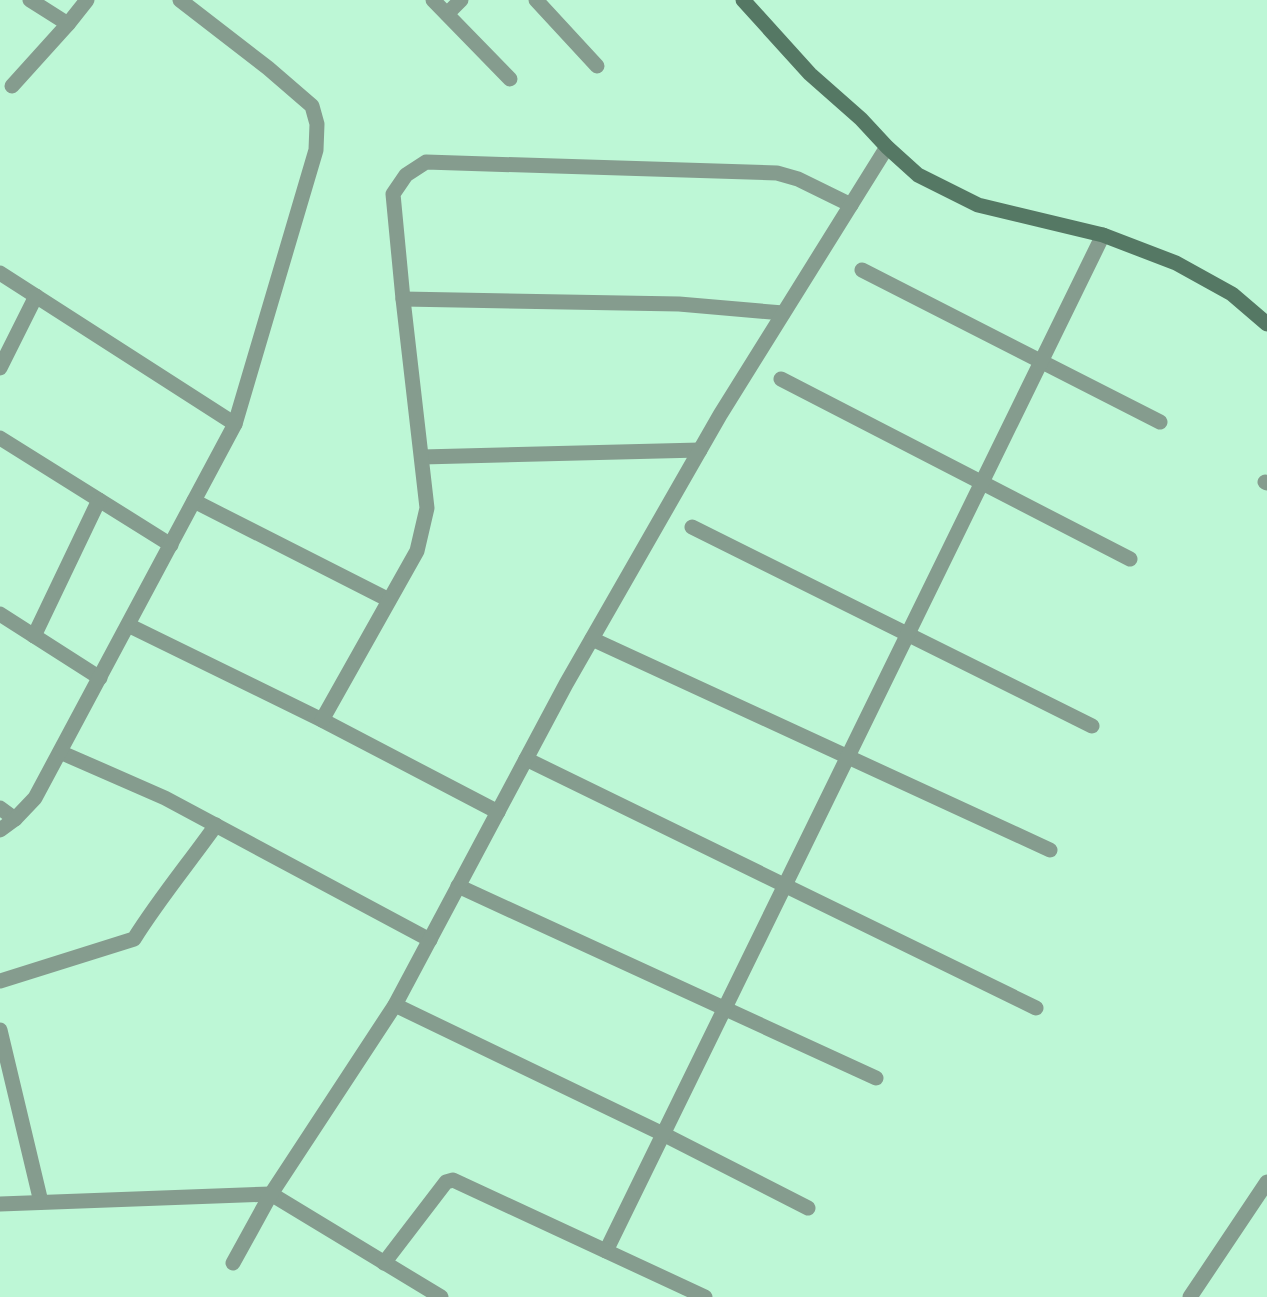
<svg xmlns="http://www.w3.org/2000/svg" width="1267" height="1297" viewBox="0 0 1267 1297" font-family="Arial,sans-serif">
  <rect width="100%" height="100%" fill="#bdf7d6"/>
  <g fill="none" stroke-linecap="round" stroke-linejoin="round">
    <g stroke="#859c8e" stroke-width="15">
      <polyline points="30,0 68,24"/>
      <polyline points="433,0 510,79"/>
      <polyline points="536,0 597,66"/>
      <polyline points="447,14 461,0"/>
      <polyline points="12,86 68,24 87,0"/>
      <polyline points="862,270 1160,422"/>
      <polyline points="0,273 235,424"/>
      <polyline points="403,299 679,304 783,313"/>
      <polyline points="0,368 36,296"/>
      <polyline points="781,379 1130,559"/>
      <polyline points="0,438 171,545"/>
      <polyline points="422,457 700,450"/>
      <polyline points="1265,482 1267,483"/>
      <polyline points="194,501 389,600"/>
      <polyline points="692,527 1092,726"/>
      <polyline points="0,614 100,678"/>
      <polyline points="128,625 322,720 498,812"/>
      <polyline points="34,636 99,500"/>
      <polyline points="592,639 1050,850"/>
      <polyline points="322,720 417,551 427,508 403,299 393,194 406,175 426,162 777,173 798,179 851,205"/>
      <polyline points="60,752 165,798 430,940"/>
      <polyline points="526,759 1036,1008"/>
      <polyline points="0,808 15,819"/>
      <polyline points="0,830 15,819 35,798 235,424 316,150 317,124 312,106 268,68 180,0"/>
      <polyline points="458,886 876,1078"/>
      <path d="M0 981 134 939C159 899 189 863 216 825"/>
      <polyline points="395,1005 663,1134 808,1208"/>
      <polyline points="0,1030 41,1202"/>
      <polyline points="0,1204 271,1194 441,1297"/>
      <polyline points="606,1251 1103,235"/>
      <polyline points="233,1263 271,1194 395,1005 566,684 720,415 887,147"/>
      <polyline points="384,1263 446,1182 453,1180 705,1297"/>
      <polyline points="1190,1297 1267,1182"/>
    </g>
    <polyline stroke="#557864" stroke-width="15" points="743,0 810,74 861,119 887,147 918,175 978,205 1103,235 1176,263 1232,294 1267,324"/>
  </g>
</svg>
